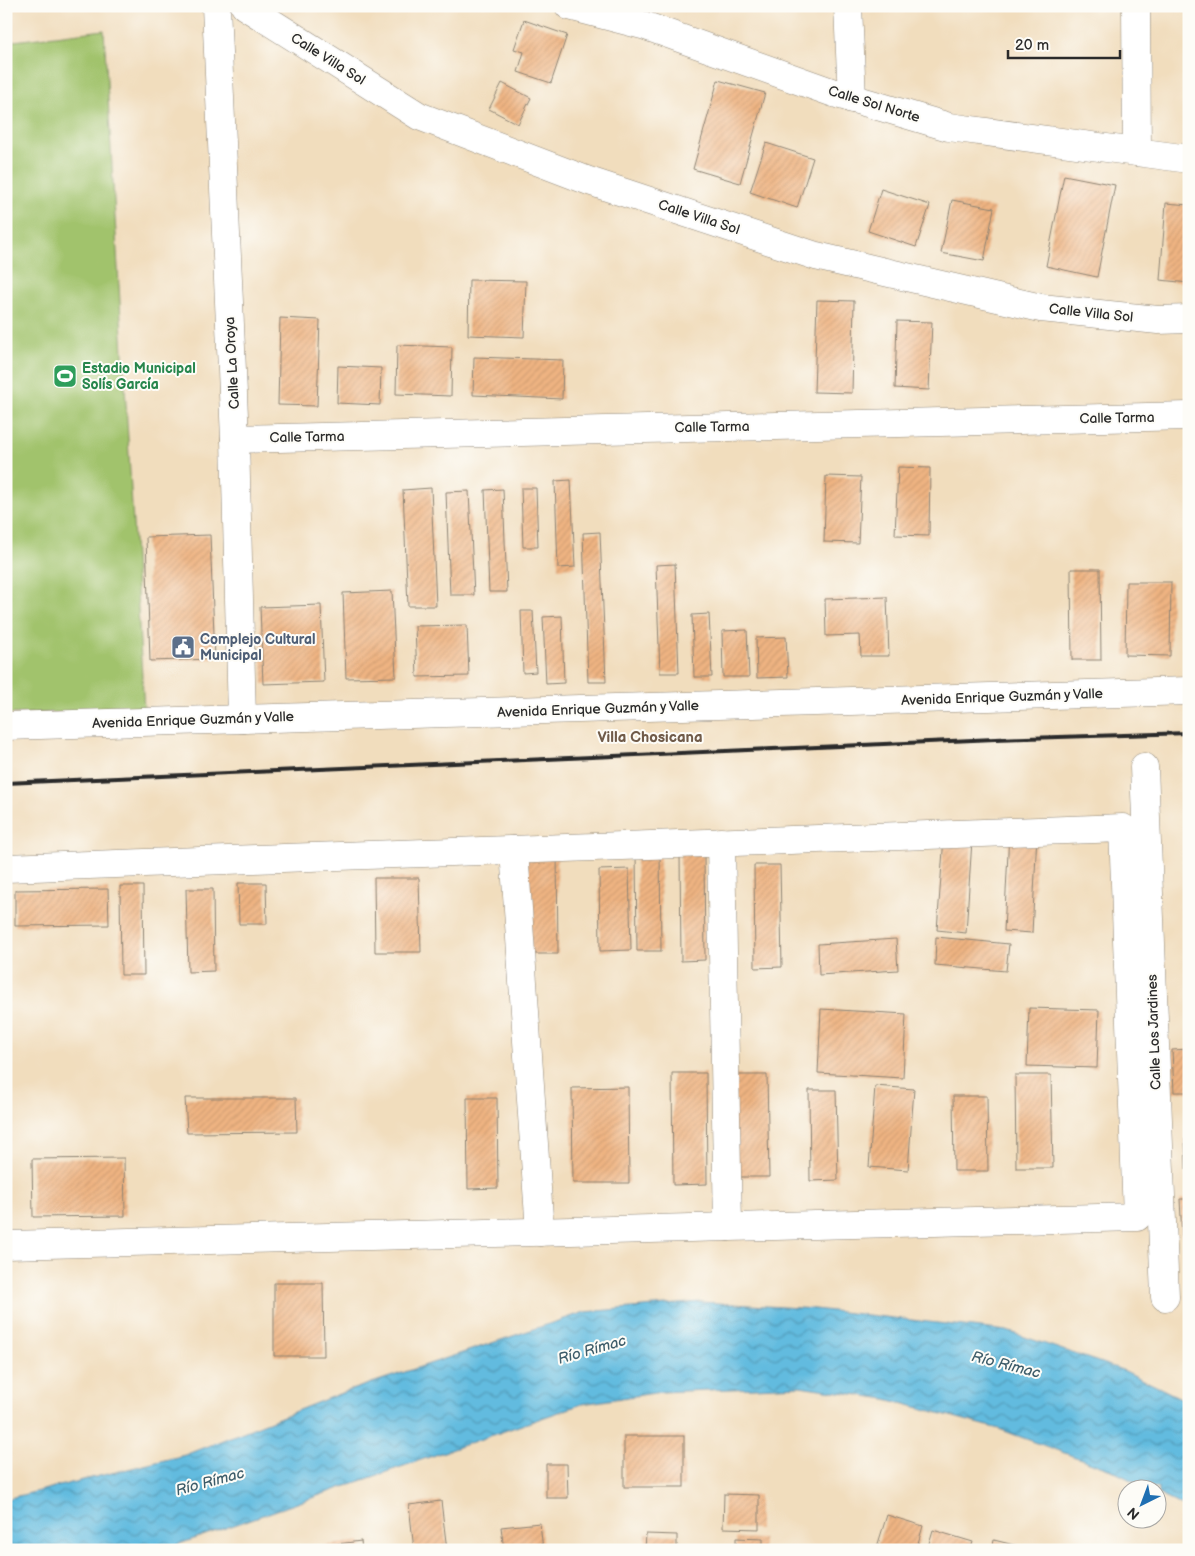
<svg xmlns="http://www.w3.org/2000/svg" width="1195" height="1556" viewBox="0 0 1195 1556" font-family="'Balsamiq Sans',sans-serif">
  <defs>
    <pattern id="water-waves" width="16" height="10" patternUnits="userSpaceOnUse" patternTransform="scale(1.25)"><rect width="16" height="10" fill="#62bbdf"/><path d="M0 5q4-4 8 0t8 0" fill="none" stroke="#5198b5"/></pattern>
    <pattern id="building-hatch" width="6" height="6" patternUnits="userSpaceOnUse" patternTransform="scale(1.25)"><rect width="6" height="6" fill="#efb482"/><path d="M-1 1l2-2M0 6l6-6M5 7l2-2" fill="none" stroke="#cd9b70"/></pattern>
  </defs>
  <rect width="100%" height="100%" fill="#fdfcf7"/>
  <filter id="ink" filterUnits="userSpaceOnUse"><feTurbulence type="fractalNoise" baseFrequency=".02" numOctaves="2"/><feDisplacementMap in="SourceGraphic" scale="10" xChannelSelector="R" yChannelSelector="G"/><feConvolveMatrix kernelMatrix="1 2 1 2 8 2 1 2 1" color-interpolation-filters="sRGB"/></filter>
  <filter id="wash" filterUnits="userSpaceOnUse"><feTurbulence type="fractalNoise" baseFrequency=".0096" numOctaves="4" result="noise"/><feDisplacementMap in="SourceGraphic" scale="20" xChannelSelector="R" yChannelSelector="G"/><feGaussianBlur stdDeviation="1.12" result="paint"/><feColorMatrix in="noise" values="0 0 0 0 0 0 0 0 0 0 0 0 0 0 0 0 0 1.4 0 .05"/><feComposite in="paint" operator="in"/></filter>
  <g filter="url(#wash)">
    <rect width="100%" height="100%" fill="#f1ddbd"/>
    <polygon fill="#a1c36c" stroke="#66774c" points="104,30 144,710 6,714 6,42"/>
    <polygon fill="url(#water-waves)" stroke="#467385" points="701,1302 815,1309 1007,1331 1125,1371 1189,1402 1189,1509 1158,1494 1158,1488 1147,1488 1111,1470 999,1429 886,1399 800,1386 661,1392 582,1404 162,1550 6,1550 6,1499 185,1455 339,1394 585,1312"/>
    <g id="blocks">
      <g fill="url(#building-hatch)">
        <polygon points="524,20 567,35 551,83 518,72 524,52 514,49"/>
        <polygon points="718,80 765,93 740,183 693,169"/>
        <polygon points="502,83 531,98 518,124 489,109"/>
        <polygon points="766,143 813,158 797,208 750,192"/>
        <polygon points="1064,175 1115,185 1097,277 1046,266"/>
        <polygon points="881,189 930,205 916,247 868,231"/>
        <polygon points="952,200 994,208 984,261 941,253"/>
        <polygon points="1166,203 1189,205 1189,283 1160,280"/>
        <polygon points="469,280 526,281 524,337 468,335"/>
        <polygon points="817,300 854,301 852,393 814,392"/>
        <polygon points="280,318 320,320 317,406 278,405"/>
        <polygon points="897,321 932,322 929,390 895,388"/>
        <polygon points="397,345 452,347 451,396 396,394"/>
        <polygon points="474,357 563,360 562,399 473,395"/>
        <polygon points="338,366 381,368 380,405 337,403"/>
        <polygon points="898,467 930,468 929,536 895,535"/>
        <polygon points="826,476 861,477 858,543 824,542"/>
        <polygon points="571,480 575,567 558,568 555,481"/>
        <polygon points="431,488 436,606 408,606 403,490"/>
        <polygon points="521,488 536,488 538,547 523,547"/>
        <polygon points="503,489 507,592 489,592 485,490"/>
        <polygon points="469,491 474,595 450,595 446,492"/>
        <polygon points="600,532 606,682 588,682 583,533"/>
        <polygon points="210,535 215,659 150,661 146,537"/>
        <polygon points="675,564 679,673 660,673 656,565"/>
        <polygon points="1071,569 1100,569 1101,660 1072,660"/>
        <polygon points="1126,582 1171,582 1170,656 1125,655"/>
        <polygon points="392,591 396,677 346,678 343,593"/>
        <polygon points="887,597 889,656 861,656 860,635 826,636 825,599"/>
        <polygon points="321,605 324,682 263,684 260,607"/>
        <polygon points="521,611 533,611 536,672 523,673"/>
        <polygon points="709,614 712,677 694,677 692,615"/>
        <polygon points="562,616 564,683 546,684 543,617"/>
        <polygon points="467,625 469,676 417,677 415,626"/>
        <polygon points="747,630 749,677 723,677 722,631"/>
        <polygon points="786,637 788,677 757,678 756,638"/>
        <polygon points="1009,833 1037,834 1032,933 1004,931"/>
        <polygon points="944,837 972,840 966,933 937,930"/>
        <polygon points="660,851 661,951 637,951 636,852"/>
        <polygon points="557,852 558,954 525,954 523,853"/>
        <polygon points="680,854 704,854 705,960 681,961"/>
        <polygon points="754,865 780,865 782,967 755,968"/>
        <polygon points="629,869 631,950 600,951 599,870"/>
        <polygon points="374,878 419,878 421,952 375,952"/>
        <polygon points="238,883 266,883 267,924 239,924"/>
        <polygon points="120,886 143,886 144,975 121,975"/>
        <polygon points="108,889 109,925 15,926 15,890"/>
        <polygon points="186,889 213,889 214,971 188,972"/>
        <polygon points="936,937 1009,944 1006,971 935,965"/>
        <polygon points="896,939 898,970 819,975 818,944"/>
        <polygon points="1029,1008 1099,1010 1097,1068 1027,1066"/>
        <polygon points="821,1009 906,1014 903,1078 818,1073"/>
        <polygon points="1189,1049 1189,1092 1174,1092 1172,1050"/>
        <polygon points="672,1073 706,1073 707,1184 673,1185"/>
        <polygon points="725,1075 767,1075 769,1177 727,1177"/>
        <polygon points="1015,1075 1051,1075 1053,1168 1016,1168"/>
        <polygon points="875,1086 914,1089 908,1170 869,1167"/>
        <polygon points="628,1087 629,1183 573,1183 572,1088"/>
        <polygon points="809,1090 836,1090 838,1180 810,1181"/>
        <polygon points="953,1096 987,1096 988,1171 954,1171"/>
        <polygon points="185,1098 296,1098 297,1132 187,1133"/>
        <polygon points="467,1098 497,1098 498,1188 468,1189"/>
        <polygon points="1186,1102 1189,1102 1189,1119 1187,1119"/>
        <polygon points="1185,1139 1189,1139 1189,1169 1186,1169"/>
        <polygon points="124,1158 125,1216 33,1217 32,1159"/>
        <polygon points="1180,1199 1189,1199 1189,1237 1182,1237"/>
        <polygon points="274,1283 323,1283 324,1356 274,1356"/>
        <rect x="624" y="1436" width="60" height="51"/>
        <polygon points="546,1464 567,1464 568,1498 546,1498"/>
        <polygon points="724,1494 759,1495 759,1529 723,1528"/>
        <polygon points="441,1501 447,1550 414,1550 409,1505"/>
        <polygon points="887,1515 923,1526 916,1550 876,1550"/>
        <polygon points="540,1523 543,1550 504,1550 501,1527"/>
        <polygon points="933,1530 973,1542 970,1550 927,1550"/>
        <polygon points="646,1534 677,1535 677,1550 645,1550"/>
        <polygon points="736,1538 763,1539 763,1550 736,1550"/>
        <polygon points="994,1540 1030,1549 1030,1550 992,1550"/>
        <polygon points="361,1541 362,1550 323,1550 322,1546"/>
      </g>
    </g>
  </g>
  <g filter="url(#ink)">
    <use href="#blocks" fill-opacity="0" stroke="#8e8474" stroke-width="1"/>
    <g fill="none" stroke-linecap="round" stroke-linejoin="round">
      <g stroke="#8e8474" stroke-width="29">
        <g id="minor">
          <polyline points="216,6 235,439 242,719"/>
          <polyline points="245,6 419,116 589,181 816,256 1041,308 1158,320 1189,319"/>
          <polyline points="569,6 646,26 834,93 949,127 1189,159"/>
          <polyline points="848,6 852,99"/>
          <polyline points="1136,6 1137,152"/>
          <polyline points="235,439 1189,416"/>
          <polyline points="1144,767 1165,1297"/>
          <polyline points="721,842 728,1227"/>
          <polyline points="514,850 540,1232"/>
          <polyline points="6,868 1123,828 1137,1217 6,1245"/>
        </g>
      </g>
      <g stroke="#8e8474" stroke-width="29">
        <polyline id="tertiary" points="6,726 1189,691"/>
      </g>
      <use href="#minor" stroke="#fff" stroke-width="28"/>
      <use href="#tertiary" stroke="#fff" stroke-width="28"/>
      <polyline stroke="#2b2b2b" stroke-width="4" points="6,783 995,739 1189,733"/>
    </g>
  </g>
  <defs>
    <g id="stadium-square" transform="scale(1.25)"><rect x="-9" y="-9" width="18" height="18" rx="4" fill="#2e9e5b" stroke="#fdfcf7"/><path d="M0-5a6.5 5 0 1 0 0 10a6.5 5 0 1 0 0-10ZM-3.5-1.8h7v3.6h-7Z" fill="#fff"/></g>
    <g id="civic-square" transform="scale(1.25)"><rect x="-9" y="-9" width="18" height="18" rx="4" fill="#5c6f8a" stroke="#fdfcf7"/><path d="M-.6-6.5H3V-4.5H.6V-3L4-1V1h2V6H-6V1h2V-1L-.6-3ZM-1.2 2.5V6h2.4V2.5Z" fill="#fff"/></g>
  </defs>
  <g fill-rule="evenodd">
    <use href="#stadium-square" x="65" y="376"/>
    <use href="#civic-square" x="183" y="647"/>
  </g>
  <g text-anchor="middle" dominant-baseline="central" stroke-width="4" stroke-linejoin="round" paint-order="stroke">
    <g font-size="14" fill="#2b2b2b" stroke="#fdfcf7">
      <text transform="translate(328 59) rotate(32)">Calle Villa Sol</text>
      <text transform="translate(874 104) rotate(17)">Calle Sol Norte</text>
      <text transform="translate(699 217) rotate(18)">Calle Villa Sol</text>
      <text transform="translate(1091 313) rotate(6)">Calle Villa Sol</text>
      <text transform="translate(232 363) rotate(-93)">Calle La Oroya</text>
      <text transform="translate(1117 418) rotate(-1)">Calle Tarma</text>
      <text transform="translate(712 427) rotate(-1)">Calle Tarma</text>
      <text transform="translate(307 437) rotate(-1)">Calle Tarma</text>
      <text transform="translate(1002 697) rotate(-2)">Avenida Enrique Guzmán y Valle</text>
      <text transform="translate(598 709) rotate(-2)">Avenida Enrique Guzmán y Valle</text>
      <text transform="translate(193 720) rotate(-2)">Avenida Enrique Guzmán y Valle</text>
      <text transform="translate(1154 1032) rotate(-92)">Calle Los Jardines</text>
    </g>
    <g font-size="14" font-weight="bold" fill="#27864d" stroke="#fdfcf7" text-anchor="start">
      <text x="82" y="368">Estadio Municipal<tspan x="82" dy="16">Solís García</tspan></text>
    </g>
    <g font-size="14" font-weight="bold" fill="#4e5e75" stroke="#fdfcf7" text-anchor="start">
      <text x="200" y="639">Complejo Cultural<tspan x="200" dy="16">Municipal</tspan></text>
    </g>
    <g font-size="15" font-weight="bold" fill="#705b49" stroke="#fdfcf7">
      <text x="650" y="737">Villa Chosicana</text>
    </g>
    <g font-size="15" font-style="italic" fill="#3e5d6a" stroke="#fdfcf7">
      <text transform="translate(592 1350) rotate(-16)">Río Rímac</text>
      <text transform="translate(1006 1365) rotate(14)">Río Rímac</text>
      <text transform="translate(210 1482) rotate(-15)">Río Rímac</text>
    </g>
  </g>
  <rect width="1195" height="1556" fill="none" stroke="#fdfcf7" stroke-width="25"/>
  <g transform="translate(1142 1504) rotate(222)"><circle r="24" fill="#fdfcf7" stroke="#a9a8a5"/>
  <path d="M0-4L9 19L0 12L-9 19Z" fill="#1f6fb2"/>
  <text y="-8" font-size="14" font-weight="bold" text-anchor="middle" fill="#2b2b2b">N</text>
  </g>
  <path d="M1008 50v8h112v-8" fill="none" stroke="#2b2b2b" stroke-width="2.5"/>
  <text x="1015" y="50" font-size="15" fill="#2b2b2b" stroke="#fdfcf7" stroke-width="4" paint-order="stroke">20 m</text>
</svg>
